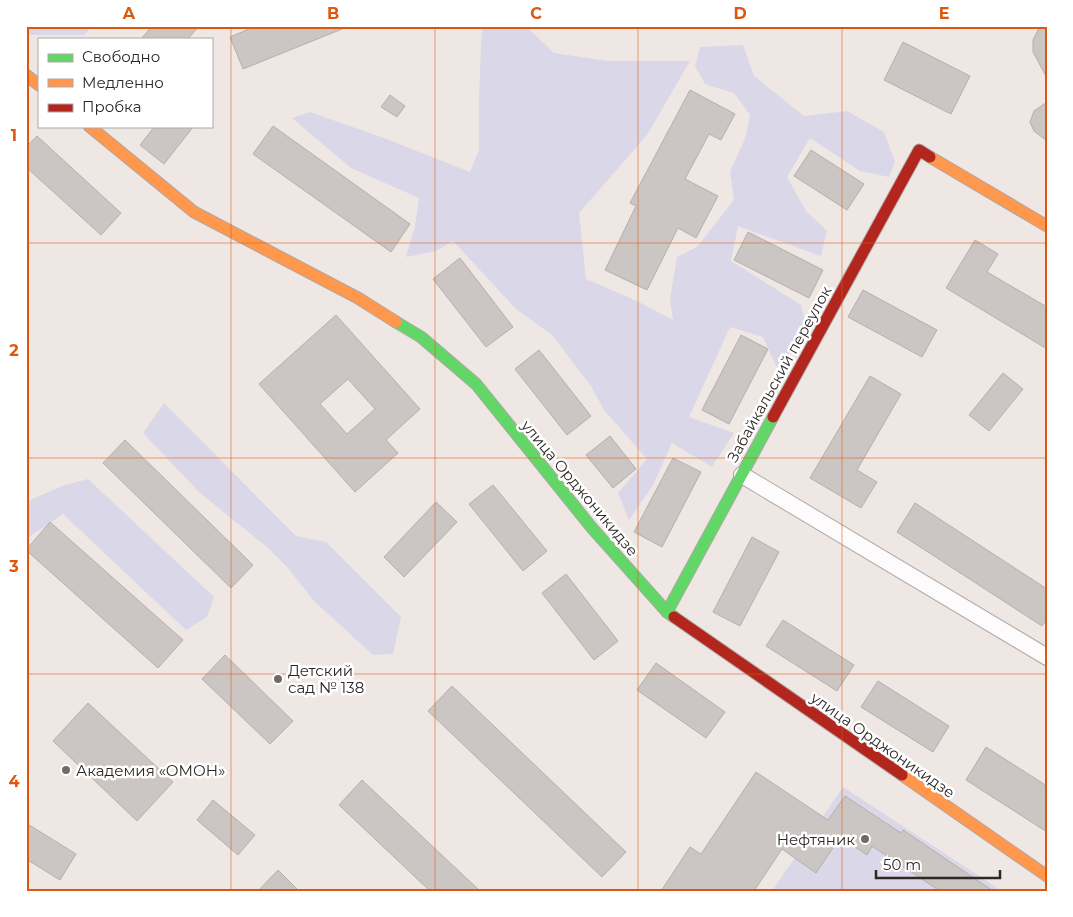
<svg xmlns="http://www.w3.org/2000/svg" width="1073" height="917" viewBox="0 0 1073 917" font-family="Montserrat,sans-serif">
  <rect width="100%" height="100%" fill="#efe7e4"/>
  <g fill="#dad7e8">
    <polygon points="26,26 92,26 84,35 26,35"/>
    <polygon points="482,26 526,26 554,53 608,61 690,61 647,135 579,213 586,279 637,301 673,320 670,299 677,257 697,247 734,200 730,172 746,136 750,115 734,93 705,84 695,66 700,47 743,45 754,76 804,116 847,111 884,132 895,162 889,177 860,171 810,138 787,177 806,211 827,231 821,256 738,226 731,261 801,305 805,322 786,363 776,366 763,337 730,327 689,417 734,433 712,467 672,443 653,485 629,520 618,493 647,459 604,410 591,386 552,335 516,309 453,241 436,251 406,257 415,226 419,198 351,168 292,118 310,112 384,138 470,172 479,150 479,95"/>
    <polygon points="164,403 296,536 326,542 401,617 393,654 373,655 314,601 287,567 267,547 200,493 143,433"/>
    <polygon points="88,479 214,597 207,617 186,630 63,514 26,539 26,502 62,486"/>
    <polygon points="843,787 1002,891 772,891"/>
  </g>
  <g fill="#cbc5c3" stroke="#b5afad" fill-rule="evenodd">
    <polygon points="152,26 199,26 188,39 141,39"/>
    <polygon points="256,26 347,26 347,27 243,69 230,37"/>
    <polygon points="1040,26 1047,26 1047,78 1033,52 1033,40"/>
    <polygon points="903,42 970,76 951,114 884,80"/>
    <polygon points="690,90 735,114 721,140 709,134 685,179 718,196 696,238 678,228 647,290 605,270 636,206 630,203"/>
    <polygon points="390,95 405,106 397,117 381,107"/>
    <polygon points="1047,102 1047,141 1034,131 1030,122 1034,111"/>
    <polygon points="155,126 194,126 164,164 140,145"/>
    <polygon points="273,126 410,224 391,252 253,154"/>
    <polygon points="37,136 121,213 101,235 26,167 26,147"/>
    <polygon points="811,150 864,184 847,210 794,176"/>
    <polygon points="748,232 823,270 809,298 734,260"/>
    <polygon points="975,240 998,254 987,272 1047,307 1047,349 946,288"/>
    <polygon points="460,258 513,327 486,347 433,279"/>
    <polygon points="863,290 937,330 922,357 848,317"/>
    <path d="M336 315 420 409 386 440 398 453 355 492 259 384ZM348 379 375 409 347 434 320 404Z"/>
    <polygon points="741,335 768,349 729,424 702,410"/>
    <polygon points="539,350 591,416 567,435 515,369"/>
    <polygon points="1003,373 1023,389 989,431 969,415"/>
    <polygon points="870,376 901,394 857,470 877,482 861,508 810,478"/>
    <polygon points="610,436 636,469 613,488 586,455"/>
    <polygon points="125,440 253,565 231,588 103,463"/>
    <polygon points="673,458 701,472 662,547 634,532"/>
    <polygon points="493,485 547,551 523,571 469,504"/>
    <polygon points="436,502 457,522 404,577 384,557"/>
    <polygon points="915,503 1047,589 1047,619 1042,626 897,532"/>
    <polygon points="50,522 183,640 158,668 26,550"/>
    <polygon points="752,537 779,552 740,626 713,612"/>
    <polygon points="566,574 618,641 594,660 542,593"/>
    <polygon points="783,620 854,665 837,691 766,646"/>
    <polygon points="225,655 293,721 270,744 202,679"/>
    <polygon points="656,663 725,712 706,738 637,690"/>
    <polygon points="878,681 949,726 933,752 861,707"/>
    <polygon points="452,686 626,852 602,877 428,711"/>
    <polygon points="88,703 173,782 137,821 53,741"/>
    <polygon points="986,747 1047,786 1047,832 966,780"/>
    <polygon points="756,772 828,820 845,796 901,833 903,830 993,891 940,891 872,846 867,855 840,837 816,873 782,849 754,891 661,891 690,847 701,854"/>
    <polygon points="362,780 480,891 430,891 339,805"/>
    <polygon points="213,800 255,835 238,855 197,820"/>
    <polygon points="26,823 76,854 60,880 26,859"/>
    <polygon points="278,870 299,891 258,891"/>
  </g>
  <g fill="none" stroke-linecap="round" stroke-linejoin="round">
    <g stroke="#aea8a6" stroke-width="18">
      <polyline id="street" points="742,475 1047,657"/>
    </g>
    <g stroke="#aea8a6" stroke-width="13">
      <g id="fast">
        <polyline points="396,322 421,337 476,384 592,528 667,612 674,617"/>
        <polyline points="667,612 773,417"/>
      </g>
    </g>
    <g stroke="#aea8a6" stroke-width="13">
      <g id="slow">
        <polyline points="26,75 39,85"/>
        <polyline points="89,126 194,212 358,298 396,322"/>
        <polyline points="930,157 1047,226"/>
        <polyline points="902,775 1047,876"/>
      </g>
    </g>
    <g stroke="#aea8a6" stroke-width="13">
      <g id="jam">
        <polyline points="773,417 919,150 930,157"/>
        <polyline points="674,617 902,775"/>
      </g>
    </g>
    <use href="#street" stroke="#fdfbfb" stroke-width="16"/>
    <use href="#fast" stroke="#63d668" stroke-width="11"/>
    <use href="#slow" stroke="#ff974d" stroke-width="11"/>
    <use href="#jam" stroke="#b3261e" stroke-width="11"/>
  </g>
  <path fill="none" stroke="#df570d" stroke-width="1" stroke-opacity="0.55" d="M231 26V891M435 26V891M638 26V891M842 26V891M26 243H1047M26 458H1047M26 674H1047"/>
  <g fill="#716b68" stroke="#fff" stroke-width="2">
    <circle cx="278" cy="679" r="5"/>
    <circle cx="66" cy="770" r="5"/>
    <circle cx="865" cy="839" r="5"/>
  </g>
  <g text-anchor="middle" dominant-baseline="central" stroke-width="5" stroke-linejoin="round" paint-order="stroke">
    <g font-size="15" fill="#2d2826" stroke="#fff">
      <text transform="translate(779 374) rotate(-61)">Забайкальский переулок</text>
      <text transform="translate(580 488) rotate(50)">улица Орджоникидзе</text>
      <text transform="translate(883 745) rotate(35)">улица Орджоникидзе</text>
    </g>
    <g font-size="15" fill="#2d2826" stroke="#fff" text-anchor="start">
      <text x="288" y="670">Детский<tspan x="288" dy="17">сад № 138</tspan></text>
      <text x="76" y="770">Академия «ОМОН»</text>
      <text x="855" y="839" text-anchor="end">Нефтяник</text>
    </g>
  </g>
  <rect width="1073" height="917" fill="none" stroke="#ffffff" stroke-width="55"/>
  <rect x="38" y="38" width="175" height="90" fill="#ffffff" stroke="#aba9a8"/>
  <rect x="48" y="54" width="25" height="8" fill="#63d668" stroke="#aba9a8"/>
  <text x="82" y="62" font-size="15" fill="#2d2826">Свободно</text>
  <rect x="48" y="79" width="25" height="8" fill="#ff974d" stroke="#aba9a8"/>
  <text x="82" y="88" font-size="15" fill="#2d2826">Медленно</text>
  <rect x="48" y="104" width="25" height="8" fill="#b3261e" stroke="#aba9a8"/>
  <text x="82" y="112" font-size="15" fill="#2d2826">Пробка</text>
  <path d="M876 870v8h124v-8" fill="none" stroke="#2d2826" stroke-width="2.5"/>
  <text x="883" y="870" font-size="15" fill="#2d2826" stroke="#ffffff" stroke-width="4" paint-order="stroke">50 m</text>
  <rect x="28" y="28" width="1018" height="862" fill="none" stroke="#df570d" stroke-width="2"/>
  <g font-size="16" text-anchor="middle" font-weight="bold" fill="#df570d">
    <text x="129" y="19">A</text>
    <text x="333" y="19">B</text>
    <text x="536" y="19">C</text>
    <text x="740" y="19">D</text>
    <text x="944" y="19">E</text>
    <text x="14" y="141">1</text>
    <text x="14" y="356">2</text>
    <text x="14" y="572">3</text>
    <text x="14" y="787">4</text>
  </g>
</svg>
